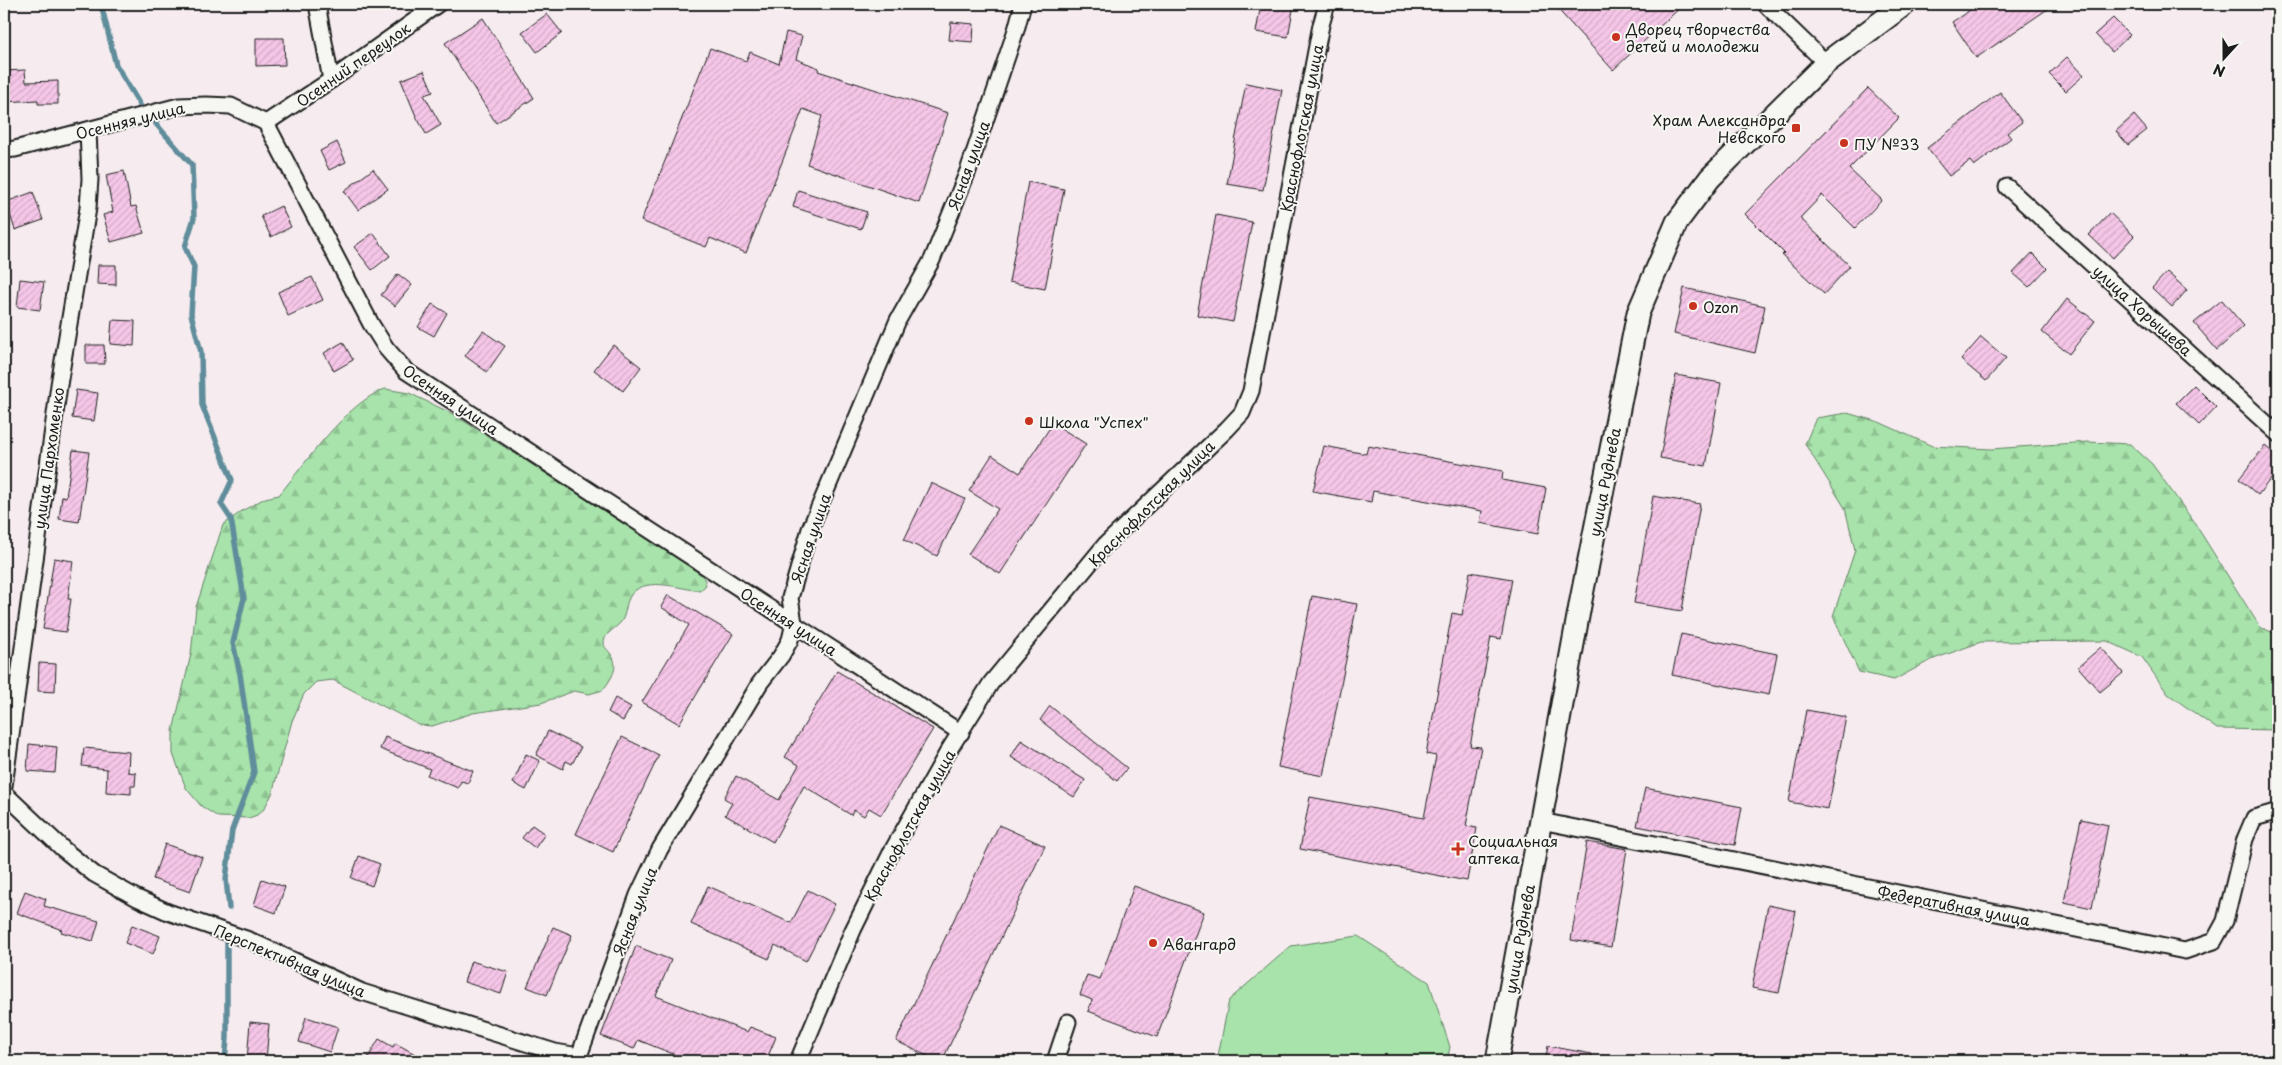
<svg xmlns="http://www.w3.org/2000/svg" width="2282" height="1065" viewBox="0 0 2282 1065" font-family="'Playpen Sans',sans-serif">
  <defs>
    <pattern id="forest-firs" width="22" height="20" patternUnits="userSpaceOnUse" patternTransform="scale(1.25)"><rect width="22" height="20" fill="#a7e3aa"/><path d="M5 1l3.5 6h-7zM16 11l3.5 6h-7z" fill="#8fc292"/></pattern>
    <pattern id="building-hatch" width="6" height="6" patternUnits="userSpaceOnUse" patternTransform="scale(1.25)"><rect width="6" height="6" fill="#f6c6e8"/><path d="M-1 1l2-2M0 6l6-6M5 7l2-2" fill="none" stroke="#d2aac6"/></pattern>
  </defs>
  <rect width="100%" height="100%" fill="#f6ecf0"/>
  <filter id="ink" filterUnits="userSpaceOnUse"><feTurbulence type="fractalNoise" baseFrequency=".02" numOctaves="2"/><feDisplacementMap in="SourceGraphic" scale="10" xChannelSelector="R" yChannelSelector="G"/><feConvolveMatrix kernelMatrix="1 2 1 2 8 2 1 2 1" color-interpolation-filters="sRGB"/></filter>
  <g filter="url(#ink)">
    <polygon fill="#a7e3aa" stroke="#628063" points="1358,936 1429,982 1450,1047 1447,1061 1217,1061 1229,1000 1291,946"/>
    <g fill="url(#forest-firs)" stroke="#628063">
      <path d="M385 389 409 393 453 414 695 569 704 578 706 585 700 591C681 589 641 574 629 598 625 606 626 617 620 623 615 629 603 634 604 644 604 647 608 650 610 653 621 666 611 679 603 690L589 694 574 691 541 703 473 713 432 726 419 725 333 680 316 682 304 694 292 721 272 794 264 809 257 815 249 818 218 817 201 806 186 788 173 754V731L191 654 196 607 223 525 242 511 265 498 279 495C305 464 347 402 385 389Z"/>
      <polygon points="1847,413 1879,422 1932,446 1991,449 2088,442 2130,444 2152,464 2194,522 2260,627 2278,635 2278,730 2217,729 2168,694 2142,657 2107,641 1981,642 1931,660 1894,680 1859,672 1833,616 1855,550 1845,508 1805,444 1816,418"/>
    </g>
    <g fill="none" stroke-linecap="round" stroke-linejoin="round">
      <g stroke="#618d9b" stroke-width="5.5">
        <polyline points="101,4 116,65 140,105"/>
        <polyline points="156,124 192,165 194,218 185,247 194,267 191,314 201,352 202,405 232,480 221,504 231,519 244,598 233,643 240,674 254,772 232,830 226,879 229,908"/>
        <polyline points="225,1061 227,1038 227,936"/>
      </g>
    </g>
    <g fill="url(#building-hatch)" stroke="#1c1c1c">
      <polygon points="1261,4 1294,4 1288,37 1256,32"/>
      <polygon points="1553,4 1684,4 1613,70"/>
      <polygon points="1979,4 2055,4 1976,58 1952,22"/>
      <polygon points="547,14 562,33 537,52 522,32"/>
      <polygon points="483,18 534,98 496,123 445,43"/>
      <polygon points="2113,18 2130,35 2112,52 2095,34"/>
      <polygon points="951,22 974,24 973,42 949,40"/>
      <polygon points="786,32 802,36 796,59 819,68 818,71 948,113 919,203 807,164 822,116 803,109 746,253 710,238 706,247 641,221 710,48 746,61 750,52 779,64"/>
      <polygon points="256,38 284,38 285,65 256,66"/>
      <polygon points="2067,57 2084,75 2066,91 2049,74"/>
      <polygon points="25,70 26,82 58,81 58,104 38,104 38,100 4,102 4,71"/>
      <polygon points="424,71 433,92 424,95 441,125 426,134 416,116 401,80"/>
      <polygon points="1246,83 1282,90 1263,190 1227,184"/>
      <polygon points="1868,88 1899,118 1849,169 1882,200 1855,228 1822,195 1800,218 1850,266 1824,294 1782,255 1784,253 1745,214"/>
      <polygon points="2000,92 2022,122 2007,133 2011,138 1974,166 1970,161 1949,176 1927,148"/>
      <polygon points="2134,115 2147,130 2128,145 2116,131"/>
      <polygon points="337,142 346,162 329,170 320,151"/>
      <polygon points="373,169 388,189 358,210 344,191"/>
      <polygon points="124,171 131,207 136,206 144,233 111,242 103,215 113,212 106,175"/>
      <polygon points="1028,182 1064,189 1045,289 1009,282"/>
      <polygon points="798,190 867,212 861,229 793,207"/>
      <polygon points="33,192 43,220 15,230 6,202"/>
      <polygon points="281,206 291,227 271,237 261,216"/>
      <polygon points="2110,213 2134,236 2113,258 2089,235"/>
      <polygon points="1216,215 1252,222 1233,322 1197,315"/>
      <polygon points="373,233 390,256 372,270 354,247"/>
      <polygon points="2032,253 2047,268 2029,287 2013,273"/>
      <polygon points="98,265 116,265 116,285 97,284"/>
      <polygon points="2167,272 2187,290 2172,307 2152,288"/>
      <polygon points="398,274 412,285 395,306 381,295"/>
      <polygon points="312,277 323,300 288,316 278,292"/>
      <polygon points="20,279 44,282 40,310 17,307"/>
      <polygon points="1684,288 1765,306 1755,353 1674,334"/>
      <polygon points="2067,299 2095,321 2069,354 2042,332"/>
      <polygon points="2222,300 2244,326 2217,350 2194,323"/>
      <polygon points="432,304 447,313 434,336 418,327"/>
      <polygon points="112,320 135,321 134,346 110,344"/>
      <polygon points="483,331 505,346 487,372 465,356"/>
      <polygon points="1981,337 2006,358 1986,381 1961,360"/>
      <polygon points="343,342 353,360 334,371 324,353"/>
      <polygon points="86,345 104,345 105,364 86,364"/>
      <polygon points="613,345 641,367 623,391 594,370"/>
      <polygon points="1676,375 1721,383 1706,466 1660,458"/>
      <polygon points="2194,385 2216,407 2199,425 2176,403"/>
      <polygon points="76,390 98,393 94,421 72,418"/>
      <polygon points="1053,423 1086,444 1000,574 968,554 998,509 969,491 992,455 1020,473"/>
      <polygon points="1324,446 1366,454 1368,446 1503,471 1502,480 1546,488 1538,534 1480,523 1482,511 1373,491 1371,502 1313,491"/>
      <polygon points="2265,446 2278,457 2278,469 2258,495 2239,479"/>
      <polygon points="73,450 89,452 79,522 59,519 62,496 66,497"/>
      <polygon points="931,483 965,499 937,556 904,540"/>
      <polygon points="1653,496 1700,504 1682,611 1634,603"/>
      <polygon points="54,558 73,561 68,599 71,599 66,632 43,629"/>
      <polygon points="1470,572 1512,579 1501,639 1491,637 1470,746 1481,747 1466,826 1477,828 1467,881 1300,849 1310,797 1424,818 1436,756 1426,754 1452,613 1462,615"/>
      <polygon points="668,595 733,634 679,724 642,702 689,625 661,607"/>
      <polygon points="1312,596 1357,604 1323,776 1278,767"/>
      <polygon points="1681,634 1777,654 1769,695 1672,675"/>
      <polygon points="2101,647 2123,673 2100,692 2078,667"/>
      <polygon points="39,663 56,664 55,692 38,691"/>
      <polygon points="837,671 933,729 881,815 869,808 864,816 854,810 851,815 804,786 773,842 725,815 732,803 724,798 736,776 779,800 799,765 785,757"/>
      <polygon points="615,698 631,707 623,721 608,712"/>
      <polygon points="1050,706 1127,768 1117,781 1040,720"/>
      <polygon points="1806,710 1846,717 1828,809 1789,802"/>
      <polygon points="548,731 581,747 572,764 566,761 563,769 536,755"/>
      <polygon points="385,737 473,771 468,783 461,781 458,788 427,775 430,769 380,749"/>
      <polygon points="622,737 659,755 613,852 576,834"/>
      <polygon points="1021,740 1085,780 1074,797 1011,757"/>
      <polygon points="29,744 57,747 55,773 27,771"/>
      <polygon points="84,748 129,752 128,772 136,773 135,786 131,786 131,794 106,792 107,769 82,766"/>
      <polygon points="526,754 540,761 526,790 513,783"/>
      <polygon points="1645,788 1742,807 1735,845 1637,826"/>
      <polygon points="2081,819 2108,825 2092,908 2064,902"/>
      <polygon points="532,825 545,834 535,848 522,838"/>
      <polygon points="999,825 1045,846 942,1061 938,1061 896,1041"/>
      <polygon points="1587,842 1627,849 1611,947 1571,940"/>
      <polygon points="165,844 202,857 190,892 153,879"/>
      <polygon points="359,856 380,864 372,886 351,878"/>
      <polygon points="262,879 285,887 276,913 254,905"/>
      <polygon points="708,886 791,923 808,890 835,904 806,961 775,945 769,959 691,924"/>
      <polygon points="1134,886 1204,912 1157,1037 1088,1011 1092,1000 1080,995 1087,975 1100,979"/>
      <polygon points="25,891 46,899 44,906 99,921 93,941 61,932 62,930 17,913"/>
      <polygon points="1768,905 1796,911 1779,993 1752,988"/>
      <polygon points="132,925 160,936 153,954 125,943"/>
      <polygon points="553,927 572,935 547,995 527,987"/>
      <polygon points="636,946 671,960 656,996 747,1032 750,1027 776,1037 766,1061 691,1061 638,1040 634,1049 601,1036"/>
      <polygon points="471,961 508,972 501,994 464,982"/>
      <polygon points="306,1017 338,1027 330,1052 299,1042"/>
      <polygon points="250,1022 269,1024 266,1061 247,1061"/>
      <polygon points="379,1039 393,1047 395,1043 428,1061 366,1061"/>
      <polygon points="1548,1046 1592,1054 1591,1061 1545,1061"/>
    </g>
    <g fill="none" stroke-linecap="round" stroke-linejoin="round">
      <g stroke="#1c1c1c" stroke-width="19">
        <g id="street">
          <polyline points="317,4 331,80"/>
          <polyline points="1765,4 1826,63"/>
          <polyline points="266,123 331,80 438,4"/>
          <polyline points="4,150 15,149 179,106 206,105 231,106 266,123 371,324 386,348 406,371 961,733"/>
          <polyline points="2007,187 2278,434"/>
          <polyline points="4,786 59,385 88,208 90,179 88,130"/>
          <polyline points="4,793 63,849 94,874 137,898 168,912 249,940 362,992 555,1052 579,1056 638,895 660,849 760,683 781,656 790,640 794,623 790,598 810,529 898,320 932,260 968,171 1016,30 1023,4"/>
          <polyline points="1541,821 2185,951 2214,941 2225,921 2245,839 2254,818 2272,813 2278,814"/>
          <polyline points="798,1061 853,930 892,851 949,750 991,683 1105,545 1227,429 1242,413 1251,391 1321,25 1327,4"/>
          <polyline points="1055,1061 1068,1022"/>
        </g>
      </g>
      <g stroke="#1c1c1c" stroke-width="25">
        <polyline id="secondary" points="1497,1061 1581,600 1638,313 1677,222 1710,178 1826,63 1905,4"/>
      </g>
      <use href="#street" stroke="#f6f6f2" stroke-width="15"/>
      <use href="#secondary" stroke="#f6f6f2" stroke-width="21"/>
    </g>
  </g>
  <g fill="#c8321e" stroke="#f6f6f2" stroke-width="2">
    <circle cx="1616" cy="37" r="5"/>
    <rect x="1791" y="123" width="10" height="10" rx="2.5"/>
    <circle cx="1844" cy="143" r="5"/>
    <circle cx="1693" cy="306" r="5"/>
    <circle cx="1029" cy="421" r="5"/>
    <path d="M1455.5 841.5h5v5h5v5h-5v5h-5v-5h-5v-5h5z"/>
    <circle cx="1153" cy="943" r="5"/>
  </g>
  <g text-anchor="middle" dominant-baseline="central" stroke-width="4" stroke-linejoin="round" paint-order="stroke">
    <g font-size="15" fill="#1c1c1c" stroke="#f6f6f2" text-anchor="start">
      <text x="1626" y="28">Дворец творчества<tspan x="1626" dy="17">детей и молодежи</tspan></text>
      <text x="1786" y="119" text-anchor="end">Храм Александра<tspan x="1786" dy="17">Невского</tspan></text>
      <text x="1854" y="143">ПУ №33</text>
      <text x="1703" y="306">Ozon</text>
      <text x="1039" y="421">Школа "Успех"</text>
      <text x="1468" y="840">Социальная<tspan x="1468" dy="17">аптека</tspan></text>
      <text x="1163" y="943">Авангард</text>
    </g>
    <g font-size="15" fill="#1c1c1c" stroke="#f6f6f2">
      <text transform="translate(353 64) rotate(-35)">Осенний переулок</text>
      <text transform="translate(130 120) rotate(-14)">Осенняя улица</text>
      <text transform="translate(1301 128) rotate(-79)">Краснофлотская улица</text>
      <text transform="translate(968 165) rotate(-70)">Ясная улица</text>
      <text transform="translate(2143 310) rotate(42)">улица Хорышева</text>
      <text transform="translate(451 399) rotate(34)">Осенняя улица</text>
      <text transform="translate(48 458) rotate(-82)">улица Пархоменко</text>
      <text transform="translate(1604 482) rotate(-79)">улица Руднева</text>
      <text transform="translate(1151 503) rotate(-45)">Краснофлотская улица</text>
      <text transform="translate(810 538) rotate(-71)">Ясная улица</text>
      <text transform="translate(789 621) rotate(33)">Осенняя улица</text>
      <text transform="translate(909 825) rotate(-61)">Краснофлотская улица</text>
      <text transform="translate(1954 905) rotate(11)">Федеративная улица</text>
      <text transform="translate(634 911) rotate(-68)">Ясная улица</text>
      <text transform="translate(1519 939) rotate(-80)">улица Руднева</text>
      <text transform="translate(290 960) rotate(23)">Перспективная улица</text>
    </g>
  </g>
  <rect width="2282" height="1065" fill="none" stroke="#f6f6f2" stroke-width="20"/>
  <rect x="10" y="10" width="2262" height="1045" fill="none" stroke="#1c1c1c" stroke-width="2" filter="url(#ink)"/>
  <g transform="translate(2224 58) rotate(201)" stroke="#f6f6f2" stroke-width="4" paint-order="stroke">
  <path d="M0-4L9 19L0 12L-9 19Z" fill="#1c1c1c"/>
  <text y="-8" font-size="14" font-weight="bold" text-anchor="middle" fill="#1c1c1c">N</text>
  </g>
</svg>
